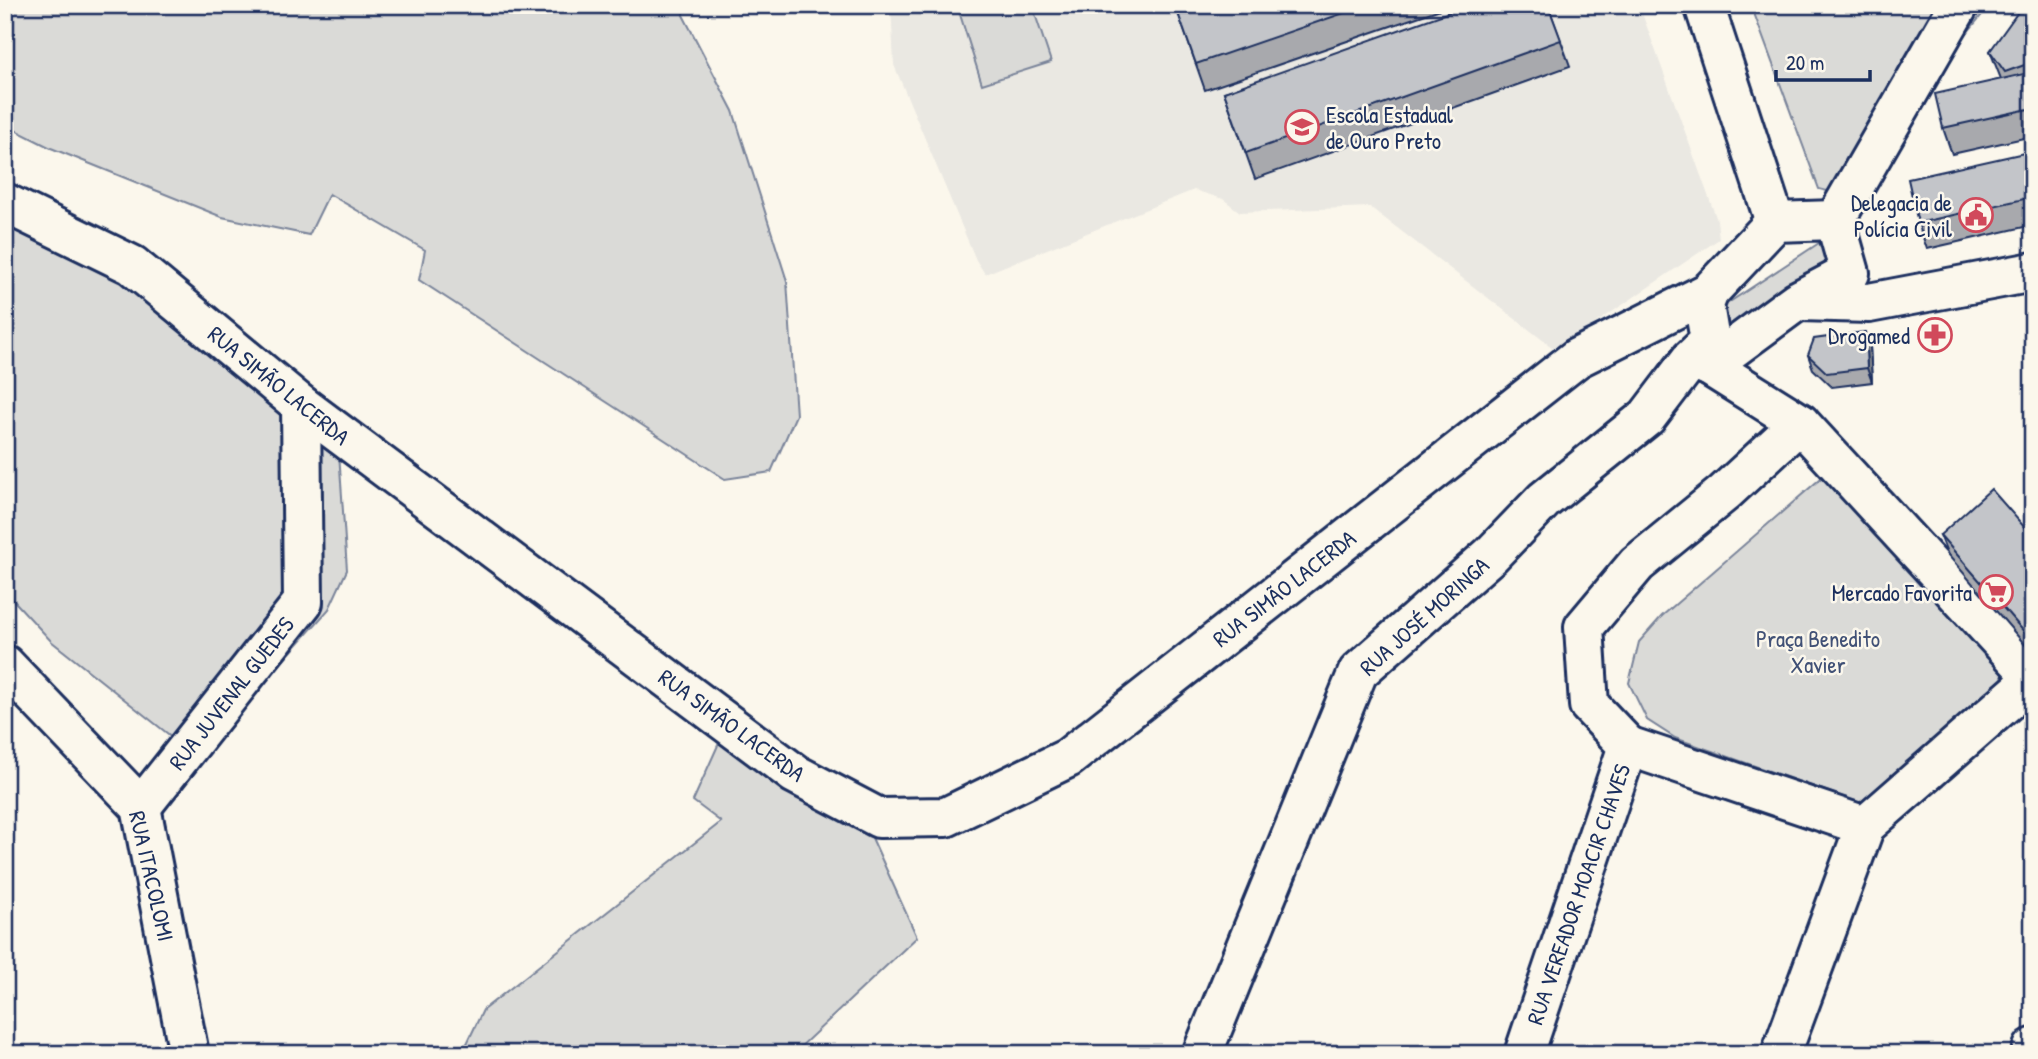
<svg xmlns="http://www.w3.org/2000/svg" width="2038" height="1059" viewBox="0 0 2038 1059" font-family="'Patrick Hand',sans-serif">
  <rect width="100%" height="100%" fill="#fbf7ec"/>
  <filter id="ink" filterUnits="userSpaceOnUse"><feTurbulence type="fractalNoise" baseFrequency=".0143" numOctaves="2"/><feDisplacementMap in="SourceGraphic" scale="14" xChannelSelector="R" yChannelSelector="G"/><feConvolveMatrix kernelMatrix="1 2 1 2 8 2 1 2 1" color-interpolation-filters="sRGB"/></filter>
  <g filter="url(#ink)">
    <polygon fill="#eae8e2" points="891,5 1639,5 1717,220 1719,239 1571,340 1553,348 1370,207 1240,212 1223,199 1194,190 985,274 976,260 894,65"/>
    <g fill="#dadad7" stroke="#7a849a" stroke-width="2">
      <polygon points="5,5 684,5 683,15 733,111 787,281 796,415 771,472 725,479 419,280 425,250 329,194 309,235 222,217 51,148 5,125"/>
      <polygon points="957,5 1032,5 1051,62 982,84"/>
      <polygon points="1751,5 1990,5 1835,193 1819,189"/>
      <polygon points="5,205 71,230 338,438 347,570 329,609 206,748 187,749 51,641 5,591"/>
      <polygon points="1819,243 1827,246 1838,257 1734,344 1716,311"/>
      <polygon points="1827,473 2001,669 2003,679 1875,799 1863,804 1675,738 1647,720 1629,683 1639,642 1662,616"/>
      <polygon points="754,738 868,829 917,937 796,1051 801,1054 462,1054 483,1010 721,822 693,801 719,743"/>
    </g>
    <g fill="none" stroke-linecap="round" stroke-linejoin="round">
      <g stroke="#1b2f5e" stroke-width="44">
        <g id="minor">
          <polyline points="1704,5 1775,222"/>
          <polyline points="5,203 132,265 301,405 795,774 879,818 946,817 1068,758 1577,358 1709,292"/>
          <polyline points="1835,220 1959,5"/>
          <polyline points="1800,301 1869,303 2033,272"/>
          <polyline points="1709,366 1800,423 2033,677"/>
          <polyline points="5,665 141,807 189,1054"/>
          <polyline points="1628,746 1865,826"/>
          <polyline points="141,807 303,602 301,405"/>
          <polyline points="1202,1054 1358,672 1491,555 1544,500 1647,417 1691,359 1710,341 1704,305 1709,292 1775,222 1835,220 1850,273 1797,301 1709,366 1691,359"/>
          <polyline points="1524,1054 1628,746 1589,705 1584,627 1637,564 1724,493 1800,423"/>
          <polyline points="1781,1054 1865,826 2033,679"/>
          <polyline points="2031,1054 2033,1048"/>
        </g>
      </g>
      <use href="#minor" stroke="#fbf7ec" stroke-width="38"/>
    </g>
    <g fill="#a8a9ad" stroke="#1b2f5e" stroke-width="2">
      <polygon points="1202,5 1452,5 1205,90 1178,13"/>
      <polygon points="1548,5 1570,66 1255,179 1224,92"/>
      <polygon points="2033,5 2033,136 1952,154 1943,128 2001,79 1990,51"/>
      <polygon points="2033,151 2033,225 1927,249 1918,223"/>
      <polygon points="1865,332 1870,346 1872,382 1832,387 1813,369 1808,355"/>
      <polygon points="1940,535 2033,537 2033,654 1948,555"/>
    </g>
    <polygon fill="#888a8d" stroke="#1b2f5e" stroke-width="2" points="1865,332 1870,346 1872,382 1867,368"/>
    <g fill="#c3c5c9" stroke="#1b2f5e" stroke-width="2">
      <polygon points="1202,5 1367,5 1196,64 1178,13"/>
      <polygon points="1469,5 1548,5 1561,40 1246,153 1224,92"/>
      <polygon points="2023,5 2033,5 2033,62 2005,72 1990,51"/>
      <polygon points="2033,72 2033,108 1943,128 1935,94"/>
      <polygon points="2033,151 2033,197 1918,223 1908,179"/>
      <polygon points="1865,332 1867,368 1827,373 1808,355 1814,339"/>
      <polygon points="1991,489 2033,537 2033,642 1940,535"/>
    </g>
  </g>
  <defs>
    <g id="school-ring" transform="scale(1.75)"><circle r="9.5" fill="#fbf7ec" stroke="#d1495b" stroke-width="1.5"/><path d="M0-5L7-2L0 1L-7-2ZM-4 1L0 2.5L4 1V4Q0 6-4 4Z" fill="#d1495b"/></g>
    <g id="civic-ring" transform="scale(1.75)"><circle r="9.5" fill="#fbf7ec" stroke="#d1495b" stroke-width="1.5"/><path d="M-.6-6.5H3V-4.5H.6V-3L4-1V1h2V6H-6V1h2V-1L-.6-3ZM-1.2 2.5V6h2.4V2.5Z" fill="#d1495b"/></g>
    <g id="pharmacy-ring" transform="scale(1.75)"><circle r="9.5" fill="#fbf7ec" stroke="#d1495b" stroke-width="1.5"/><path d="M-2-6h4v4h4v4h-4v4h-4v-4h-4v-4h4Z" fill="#d1495b"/></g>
    <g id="supermarket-ring" transform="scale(1.75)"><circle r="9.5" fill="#fbf7ec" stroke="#d1495b" stroke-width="1.5"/><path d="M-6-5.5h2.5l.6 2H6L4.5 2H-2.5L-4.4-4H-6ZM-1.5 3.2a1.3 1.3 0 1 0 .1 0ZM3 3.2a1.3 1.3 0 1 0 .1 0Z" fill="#d1495b"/></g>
  </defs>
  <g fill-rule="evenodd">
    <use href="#school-ring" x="1302" y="127"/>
    <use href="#civic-ring" x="1976" y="215"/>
    <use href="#pharmacy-ring" x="1935" y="335"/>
    <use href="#supermarket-ring" x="1996" y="592"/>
  </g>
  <g text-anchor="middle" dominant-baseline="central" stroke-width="5" stroke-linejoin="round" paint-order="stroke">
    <g font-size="23" fill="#1b2f5e" stroke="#fbf7ec" text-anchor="end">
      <text x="1326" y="114" text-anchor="start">Escola Estadual<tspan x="1326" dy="26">de Ouro Preto</tspan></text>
      <text x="1952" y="202">Delegacia de<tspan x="1952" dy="26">Polícia Civil</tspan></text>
      <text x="1910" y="335">Drogamed</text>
      <text x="1972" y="592">Mercado Favorita</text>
    </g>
    <g font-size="23" fill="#1b2f5e" stroke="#fbf7ec">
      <text transform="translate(279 385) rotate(39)">RUA SIMÃO LACERDA</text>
      <text transform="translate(1284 588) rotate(-38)">RUA SIMÃO LACERDA</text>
      <text transform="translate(1424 616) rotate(-42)">RUA JOSÉ MORINGA</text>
      <text transform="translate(231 693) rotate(-52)">RUA JUVENAL GUEDES</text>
      <text transform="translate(732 725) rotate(36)">RUA SIMÃO LACERDA</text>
      <text transform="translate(152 876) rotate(77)">RUA ITACOLOMI</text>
      <text transform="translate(1578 894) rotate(-71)">RUA VEREADOR MOACIR CHAVES</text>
    </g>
    <g font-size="23" fill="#415176" stroke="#fbf7ec">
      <text x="1818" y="638">Praça Benedito<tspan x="1818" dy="26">Xavier</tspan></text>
    </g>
  </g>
  <rect width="2038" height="1059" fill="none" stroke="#fbf7ec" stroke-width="28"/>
  <rect x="14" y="14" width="2010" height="1031" fill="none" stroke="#1b2f5e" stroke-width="2.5" filter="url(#ink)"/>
  <path d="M1776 70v10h94v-10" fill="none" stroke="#1b2f5e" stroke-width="3.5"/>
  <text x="1786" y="70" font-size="21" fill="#1b2f5e" stroke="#fbf7ec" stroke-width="5" paint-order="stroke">20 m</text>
</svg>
